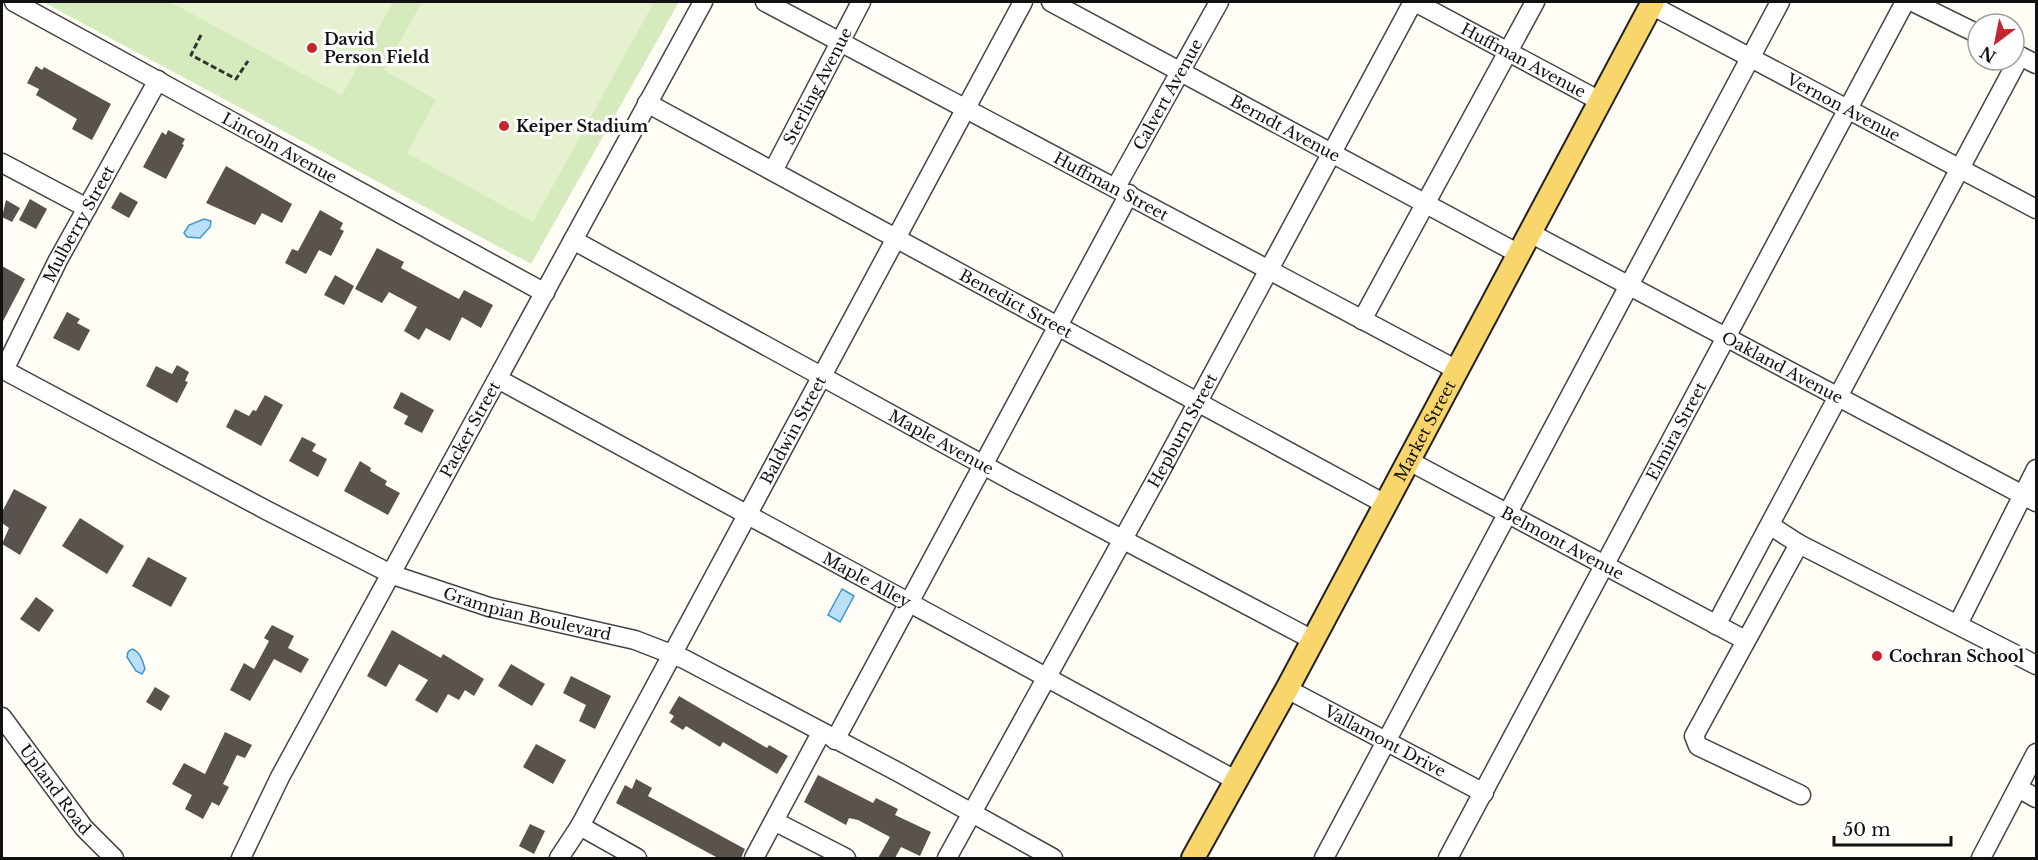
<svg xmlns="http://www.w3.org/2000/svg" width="2038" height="860" viewBox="0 0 2038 860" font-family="'Libre Baskerville',serif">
  <rect width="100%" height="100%" fill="#fffdf5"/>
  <polygon fill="#d5ebbd" points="43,2 679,2 531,264"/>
  <g fill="#e6f2cf">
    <polygon points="170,2 393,2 342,95"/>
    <polygon points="422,2 654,2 533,222 407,153 436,100 384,70"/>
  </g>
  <g fill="#b9e0f7" stroke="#3f96cf" stroke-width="1.5">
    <polygon points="204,219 211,221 210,227 200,238 187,237 184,233 189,225"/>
    <polygon points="842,589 854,596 840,622 828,615"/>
    <path d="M132 649C140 651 143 662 145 669L142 674 136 671 127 657 128 652Z"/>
  </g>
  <g fill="#5a524d">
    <polygon points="36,66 42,70 44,67 111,104 92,140 72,129 77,119 36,95 39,89 27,83"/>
    <polygon points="168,130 185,139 182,144 184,145 166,179 143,167 162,132 166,135"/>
    <polygon points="226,166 292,204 282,223 262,213 255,225 206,203"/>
    <polygon points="120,192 138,202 129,218 111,208"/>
    <polygon points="30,199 47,209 36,229 19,220"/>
    <polygon points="6,200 20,208 12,222 2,217"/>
    <polygon points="320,210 343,223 340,229 344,231 331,256 319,250 306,274 285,263 292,249 298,251"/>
    <polygon points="377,248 404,262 401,268 459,299 464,290 493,305 481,328 462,317 450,341 426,328 419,340 404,331 417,307 389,292 382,303 355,289"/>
    <polygon points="2,266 25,279 2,323"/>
    <polygon points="335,275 354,286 344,305 324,295"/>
    <polygon points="67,312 80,319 77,323 90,330 79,351 53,338"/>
    <polygon points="177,365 189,372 185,381 188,382 177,403 146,386 156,366 172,374"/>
    <polygon points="401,392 434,410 422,433 404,424 408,416 393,408"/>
    <polygon points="265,395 283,405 261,446 226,427 235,409 249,416 253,410 256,411"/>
    <polygon points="302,437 316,444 312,451 327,459 318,477 289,461"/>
    <polygon points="360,461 371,468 370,471 387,481 385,485 400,493 388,515 344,491"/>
    <polygon points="14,489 47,507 20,555 2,544 9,528 2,523 2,512"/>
    <polygon points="80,518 124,546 107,574 62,546"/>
    <polygon points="148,557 187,578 171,607 132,586"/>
    <polygon points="36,597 54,610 39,632 20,619"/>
    <polygon points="272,625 294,636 288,648 309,659 301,673 274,659 250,701 230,690 244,663 254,669 269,641 264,638"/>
    <polygon points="392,630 441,658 443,654 484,679 474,696 465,690 459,700 448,694 437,713 415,700 428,680 399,664 386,687 367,676"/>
    <polygon points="511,664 545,684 532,706 498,686"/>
    <polygon points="571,676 611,696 595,729 579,721 586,705 563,693"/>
    <polygon points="155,687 170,696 161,711 146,702"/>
    <polygon points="679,696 767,748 769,745 788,756 777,774 723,742 720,747 686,726 683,730 670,722 674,716 669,713"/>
    <polygon points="225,732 252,745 245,758 237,755 223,784 229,787 219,806 212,802 203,819 185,809 192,795 172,784 184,763 205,774"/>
    <polygon points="536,744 566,760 553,784 523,767"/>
    <polygon points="818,775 873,803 876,798 898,809 895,815 931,832 920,856 901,847 895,858 878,858 890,837 858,820 849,818 846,825 804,802"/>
    <polygon points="636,779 652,788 648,796 745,849 741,858 718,858 616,803 625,785 632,789"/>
    <polygon points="530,824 545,831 534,854 519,846"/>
  </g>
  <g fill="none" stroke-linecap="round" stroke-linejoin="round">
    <g stroke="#444" stroke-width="21">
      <g id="minor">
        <path id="s1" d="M14 2 545 293"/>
        <path id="s2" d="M765 2 1457 370"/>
        <path id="s3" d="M1051 2 1519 254"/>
        <path id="s4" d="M1415 2 1600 101"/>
        <polyline points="1913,2 1978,34"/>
        <path id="s5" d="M1651 5 2036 209"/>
        <polyline points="2014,53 2036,64"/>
        <path id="s6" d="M647 103 1385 504"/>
        <polyline points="2,163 87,208"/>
        <path id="s7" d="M773 171 861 2"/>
        <path id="s8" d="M1116 187 1219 2"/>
        <path id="s9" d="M1530 233 2036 502"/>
        <path id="s10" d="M573 240 1018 484 1313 640"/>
        <polyline points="1362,320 1535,2"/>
        <path id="s11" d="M2 369 266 510 393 575 489 607 635 640 684 659 898 772 1053 858"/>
        <path id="s12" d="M4 370 58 260 158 80"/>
        <path id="s13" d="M498 379 1237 781"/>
        <path id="s14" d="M1409 461 1745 640"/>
        <polyline points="1771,526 1799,544 2036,665"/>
        <polyline points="1799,544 1694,736 1698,746 1801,795"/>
        <polyline points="1958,624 2036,469"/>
        <polyline points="1716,625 2020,56"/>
        <path id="s15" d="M1287 689 1484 793"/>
        <path id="s16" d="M2 717 84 828 114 858"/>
        <polyline points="835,740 1129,194"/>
        <polyline points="2018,788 2036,798"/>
        <polyline points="774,821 846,858"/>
        <polyline points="580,826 637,858"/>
        <path id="s17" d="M241 858 280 777 703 2"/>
        <path id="s18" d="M559 858 580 826 1023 2"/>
        <polyline points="754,858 821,733"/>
        <path id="s19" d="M947 858 1160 472 1413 2"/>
        <polyline points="1324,858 1780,2"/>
        <path id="s20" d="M1448 858 1905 2"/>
        <polyline points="1981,858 2036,753"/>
      </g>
    </g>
    <g stroke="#222" stroke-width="26">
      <g id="major">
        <path id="s21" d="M1193 858 1287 689 1653 2"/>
      </g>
    </g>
    <polyline stroke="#333" stroke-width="3" stroke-dasharray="6 3" stroke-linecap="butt" points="201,35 191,55 236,79 248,61"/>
    <use href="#minor" stroke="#fff" stroke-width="18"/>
    <use href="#major" stroke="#f9d66b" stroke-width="22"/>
  </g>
  <g fill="#c4262e" stroke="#fff" stroke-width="2">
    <circle cx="312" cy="48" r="6"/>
    <circle cx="504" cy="126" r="6"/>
    <circle cx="1877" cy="656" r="6"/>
  </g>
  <g text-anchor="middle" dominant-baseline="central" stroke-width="6" stroke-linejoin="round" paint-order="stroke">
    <g font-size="16" font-weight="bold" fill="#111" stroke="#fff" text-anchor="start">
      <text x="324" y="39">David<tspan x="324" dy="18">Person Field</tspan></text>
      <text x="516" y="126">Keiper Stadium</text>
      <text x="1889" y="656">Cochran School</text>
    </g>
    <g font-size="16" fill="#111" stroke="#fff">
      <text stroke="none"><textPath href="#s4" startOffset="123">Huffman Avenue</textPath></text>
      <text stroke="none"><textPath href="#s7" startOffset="96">Sterling Avenue</textPath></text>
      <text stroke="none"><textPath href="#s8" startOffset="106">Calvert Avenue</textPath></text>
      <text stroke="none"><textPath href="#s5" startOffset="218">Vernon Avenue</textPath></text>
      <text stroke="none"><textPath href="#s3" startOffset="266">Berndt Avenue</textPath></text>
      <text stroke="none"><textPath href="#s1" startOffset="303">Lincoln Avenue</textPath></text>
      <text stroke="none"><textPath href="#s2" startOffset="392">Huffman Street</textPath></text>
      <text stroke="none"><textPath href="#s12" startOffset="164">Mulberry Street</textPath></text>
      <text stroke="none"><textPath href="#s6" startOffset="420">Benedict Street</textPath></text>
      <text stroke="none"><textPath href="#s9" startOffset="286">Oakland Avenue</textPath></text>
      <text stroke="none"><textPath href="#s17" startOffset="486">Packer Street</textPath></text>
      <text stroke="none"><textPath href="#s20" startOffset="484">Elmira Street</textPath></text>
      <text stroke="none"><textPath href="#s18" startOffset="488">Baldwin Street</textPath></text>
      <text stroke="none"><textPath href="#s19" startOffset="488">Hepburn Street</textPath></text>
      <text stroke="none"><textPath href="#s21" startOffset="486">Market Street</textPath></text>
      <text stroke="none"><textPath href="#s10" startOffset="420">Maple Avenue</textPath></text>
      <text stroke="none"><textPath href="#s14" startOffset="174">Belmont Avenue</textPath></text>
      <text stroke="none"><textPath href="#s13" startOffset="420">Maple Alley</textPath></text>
      <text stroke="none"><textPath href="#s11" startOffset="582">Grampian Boulevard</textPath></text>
      <text stroke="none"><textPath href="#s15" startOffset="111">Vallamont Drive</textPath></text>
      <text stroke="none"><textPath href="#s16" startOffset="90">Upland Road</textPath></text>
    </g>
  </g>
  <rect width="2038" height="860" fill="none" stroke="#111111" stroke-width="6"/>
  <g transform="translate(1996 42) rotate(212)"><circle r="28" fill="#ffffff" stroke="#a0a0a0" stroke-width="1.5"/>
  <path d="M0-4.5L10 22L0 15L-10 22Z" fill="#c4262e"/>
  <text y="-9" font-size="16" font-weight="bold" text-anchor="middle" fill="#111111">N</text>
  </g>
  <path d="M1834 836v9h117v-9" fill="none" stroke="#111111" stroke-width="3"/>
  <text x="1843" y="836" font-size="18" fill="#111111" stroke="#ffffff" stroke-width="4.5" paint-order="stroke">50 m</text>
</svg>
